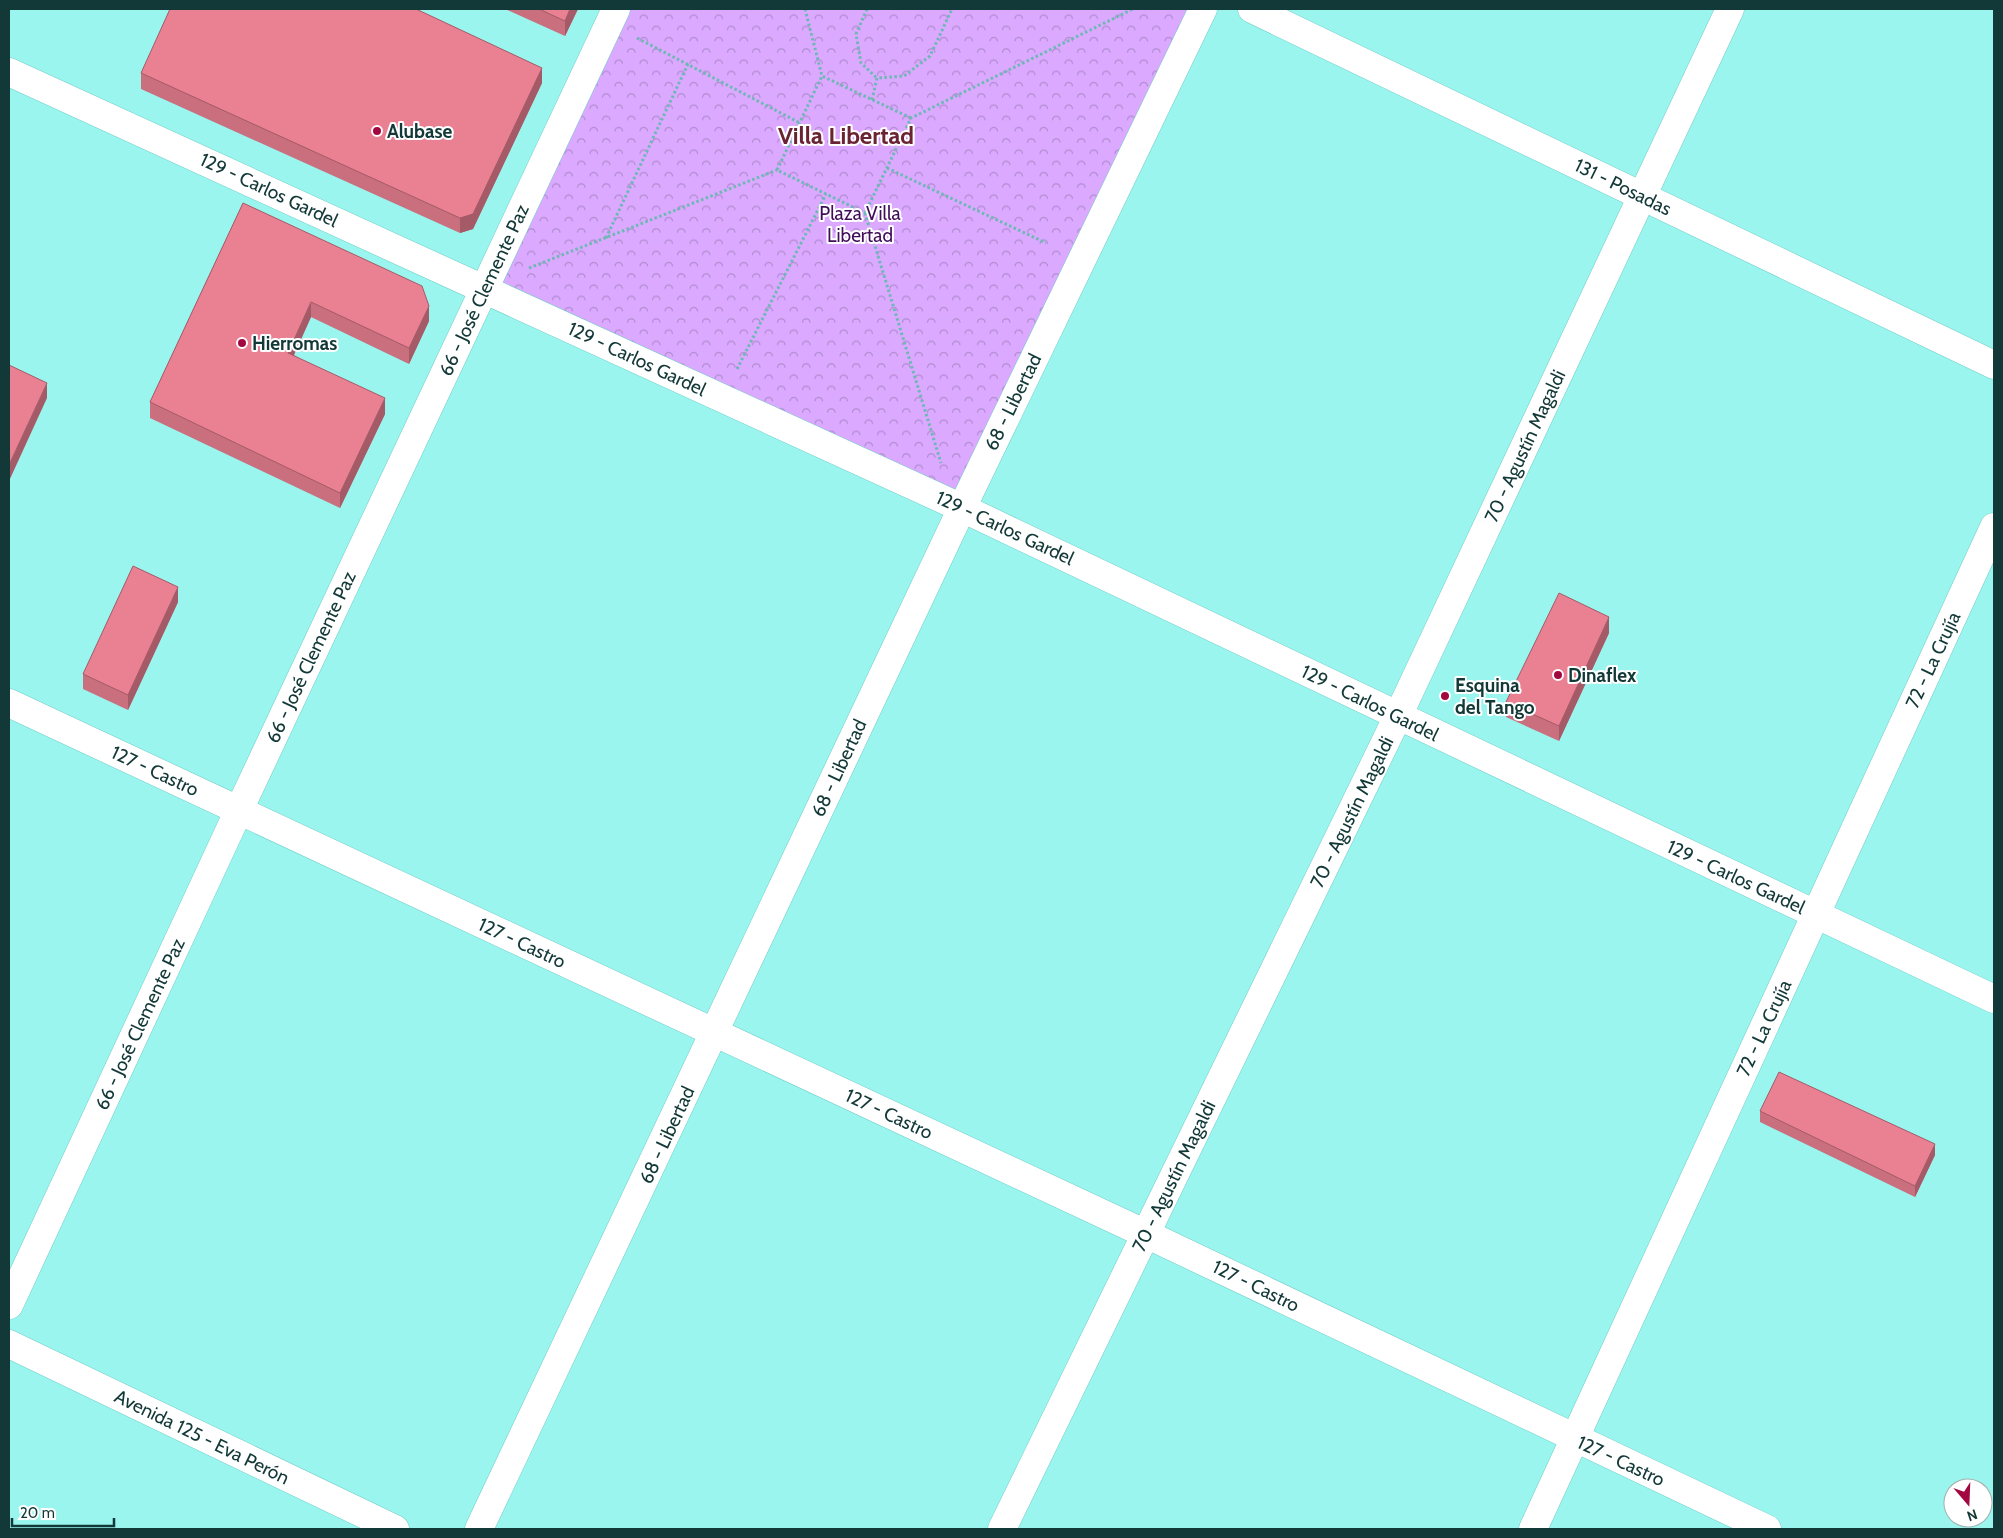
<svg xmlns="http://www.w3.org/2000/svg" width="2003" height="1538" viewBox="0 0 2003 1538" font-family="Cabin,sans-serif">
  <defs>
    <pattern id="park-crowns" width="20" height="18" patternUnits="userSpaceOnUse" patternTransform="scale(1.25)"><rect width="20" height="18" fill="#dba9ff"/><path d="M2 6a3 3 0 1 1 6 0M12 15a3 3 0 1 1 6 0" fill="none" stroke="#b08bcf"/></pattern>
  </defs>
  <rect width="100%" height="100%" fill="#9af5ef"/>
  <polygon fill="url(#park-crowns)" points="616,9 1203,9 962,508 485,289"/>
  <g fill="none" stroke-linecap="round" stroke-linejoin="round">
    <g stroke="#72cdc7" stroke-width="29">
      <g id="street">
        <polyline points="1252,9 1994,365"/>
        <polyline points="9,72 962,508 1994,999"/>
        <polyline points="9,703 1146,1234 1767,1529"/>
        <polyline points="9,1305 239,810 616,9"/>
        <polyline points="479,1529 962,508 1203,9"/>
        <polyline points="1002,1529 1398,716 1730,9"/>
        <polyline points="1533,1529 1994,527"/>
      </g>
    </g>
    <g stroke="#72cdc7" stroke-width="29">
      <polyline id="secondary" points="9,1344 395,1529"/>
    </g>
    <g stroke="#6eb8b3" stroke-width="3" stroke-dasharray="2.5 2.5" stroke-linecap="butt">
      <polyline points="805,9 822,76"/>
      <polyline points="867,9 856,34 861,63 877,78"/>
      <polyline points="637,38 800,123"/>
      <polyline points="872,100 877,78 904,76 930,56 952,9"/>
      <polyline points="911,118 822,76 777,170 865,213 911,118 1133,9"/>
      <polyline points="887,168 1046,243"/>
      <polyline points="865,213 941,463"/>
      <polyline points="606,238 688,64"/>
      <polyline points="529,268 777,170"/>
      <polyline points="737,369 826,194"/>
    </g>
    <use href="#street" stroke="#fff" stroke-width="28"/>
    <use href="#secondary" stroke="#fff" stroke-width="28"/>
  </g>
  <g fill="#c96f7e">
    <polygon points="505,9 578,9 565,36"/>
    <polygon points="141,73 542,83 473,229 460,233 141,89"/>
    <polygon points="243,203 429,321 409,364 311,317 294,355 385,414 340,508 150,418 150,402"/>
    <polygon points="178,602 128,710 83,689 83,674"/>
    <polygon points="1609,633 1559,741 1506,717 1506,702"/>
    <polygon points="1760,1111 1935,1155 1915,1197 1760,1122"/>
  </g>
  <g fill="#a45a67">
    <polygon points="570,9 578,9 565,36 565,21"/>
    <polygon points="542,68 542,83 473,229 460,233 460,218"/>
    <polygon points="311,302 311,317 288,368 288,353"/>
    <polygon points="429,306 429,321 409,364 409,348"/>
    <polygon points="47,383 47,398 9,481 9,465"/>
    <polygon points="385,398 385,414 340,508 340,493"/>
    <polygon points="178,587 178,602 128,710 128,695"/>
    <polygon points="1609,617 1609,633 1559,741 1559,726"/>
    <polygon points="1935,1144 1935,1155 1915,1197 1915,1186"/>
  </g>
  <g fill="#ea8193" stroke="#a45a67">
    <polygon points="170,9 416,9 542,68 473,214 460,218 141,73"/>
    <polygon points="539,9 570,9 565,21"/>
    <polygon points="243,203 422,286 429,306 409,348 311,302 288,353 385,398 340,493 150,402"/>
    <polygon points="9,365 47,383 9,465"/>
    <polygon points="133,566 178,587 128,695 83,674"/>
    <polygon points="1559,593 1609,617 1559,726 1506,702"/>
    <polygon points="1779,1072 1935,1144 1915,1186 1760,1111"/>
  </g>
  <g fill="#a30740" stroke="#fff" stroke-width="2">
    <circle cx="377" cy="131" r="5"/>
    <circle cx="242" cy="343" r="5"/>
    <circle cx="1558" cy="675" r="5"/>
    <circle cx="1445" cy="696" r="5"/>
  </g>
  <g text-anchor="middle" dominant-baseline="central" stroke-width="4" stroke-linejoin="round" paint-order="stroke">
    <g font-size="19" font-weight="bold" fill="#123937" stroke="#fff" text-anchor="start">
      <text x="387" y="131">Alubase</text>
      <text x="252" y="343">Hierromas</text>
      <text x="1568" y="675">Dinaflex</text>
      <text x="1455" y="685">Esquina<tspan x="1455" dy="22">del Tango</tspan></text>
    </g>
    <g font-size="19" fill="#123937" stroke="#fff">
      <text transform="translate(1623 187) rotate(26)">131 - Posadas</text>
      <text transform="translate(269 190) rotate(25)">129 - Carlos Gardel</text>
      <text transform="translate(484 290) rotate(-65)">66 - José Clemente Paz</text>
      <text transform="translate(637 359) rotate(25)">129 - Carlos Gardel</text>
      <text transform="translate(1013 402) rotate(-64)">68 - Libertad</text>
      <text transform="translate(1525 446) rotate(-65)">70 - Agustín Magaldi</text>
      <text transform="translate(1005 528) rotate(25)">129 - Carlos Gardel</text>
      <text transform="translate(311 657) rotate(-65)">66 - José Clemente Paz</text>
      <text transform="translate(1933 660) rotate(-65)">72 - La Crujía</text>
      <text transform="translate(1370 703) rotate(26)">129 - Carlos Gardel</text>
      <text transform="translate(839 768) rotate(-65)">68 - Libertad</text>
      <text transform="translate(155 771) rotate(25)">127 - Castro</text>
      <text transform="translate(1352 812) rotate(-64)">70 - Agustín Magaldi</text>
      <text transform="translate(1736 877) rotate(25)">129 - Carlos Gardel</text>
      <text transform="translate(522 943) rotate(25)">127 - Castro</text>
      <text transform="translate(140 1024) rotate(-65)">66 - José Clemente Paz</text>
      <text transform="translate(1764 1028) rotate(-65)">72 - La Crujía</text>
      <text transform="translate(889 1114) rotate(25)">127 - Castro</text>
      <text transform="translate(667 1135) rotate(-65)">68 - Libertad</text>
      <text transform="translate(1174 1176) rotate(-64)">70 - Agustín Magaldi</text>
      <text transform="translate(1256 1286) rotate(26)">127 - Castro</text>
      <text transform="translate(202 1437) rotate(26)">Avenida 125 - Eva Perón</text>
      <text transform="translate(1621 1461) rotate(25)">127 - Castro</text>
    </g>
    <g font-size="19" fill="#3f0d59" stroke="#fff">
      <text x="860" y="213">Plaza Villa<tspan x="860" dy="22">Libertad</tspan></text>
    </g>
    <g font-size="24" font-weight="bold" fill="#692332" stroke="#fff">
      <text x="846" y="135">Villa Libertad</text>
    </g>
  </g>
  <rect width="2003" height="1538" fill="none" stroke="#123937" stroke-width="20"/>
  <g transform="translate(1968 1503) rotate(161)"><circle r="24" fill="#ffffff" stroke="#a0b0af"/>
  <path d="M0-4L9 19L0 12L-9 19Z" fill="#a30740"/>
  <text y="-8" font-size="14" font-weight="bold" text-anchor="middle" fill="#123937">N</text>
  </g>
  <path d="M12 1518v8h102v-8" fill="none" stroke="#123937" stroke-width="2.5"/>
  <text x="20" y="1518" font-size="15" fill="#123937" stroke="#ffffff" stroke-width="4" paint-order="stroke">20 m</text>
</svg>
